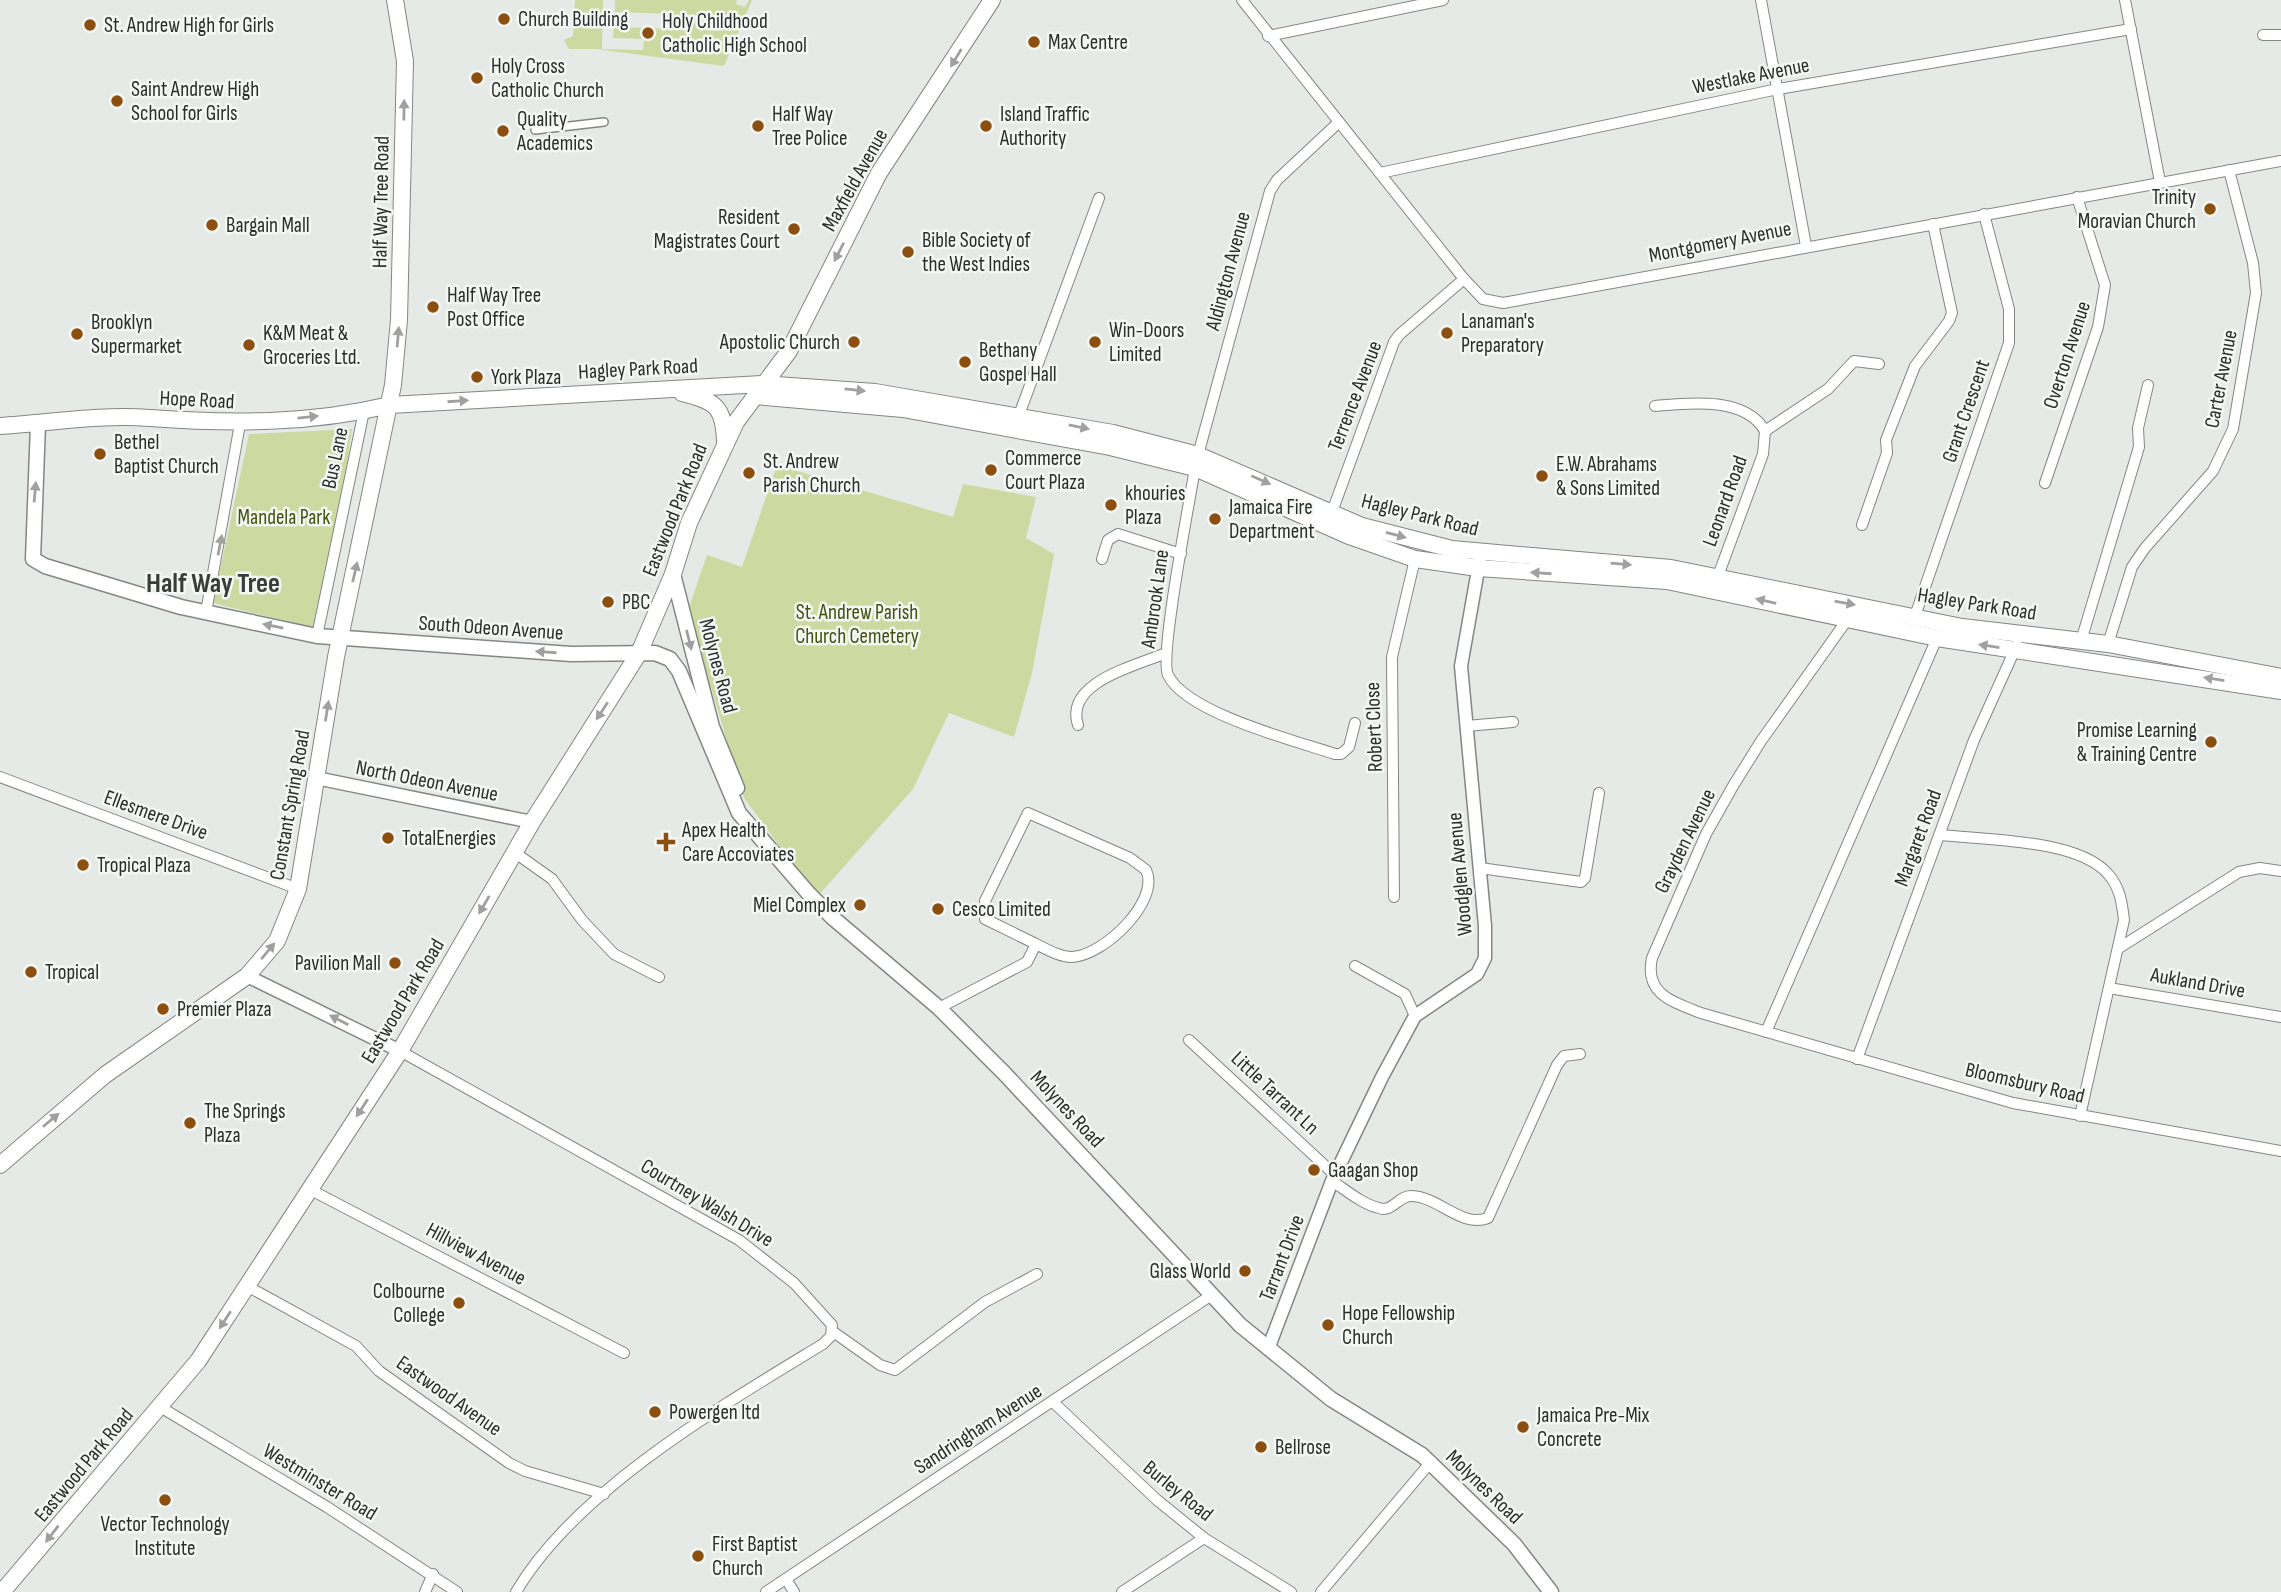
<svg xmlns="http://www.w3.org/2000/svg" width="2281" height="1592" viewBox="0 0 2281 1592" font-family="'Sofia Sans Condensed',sans-serif">
  <rect width="100%" height="100%" fill="#e5eae7"/>
  <g fill="#ced9a2">
    <polygon points="575,0 603,0 602,49 643,50 644,39 613,38 614,27 673,29 674,14 615,12 615,0 737,0 736,4 745,7 749,0 752,0 724,66 596,49 569,49 564,40 573,36"/>
    <polygon points="352,429 342,498 314,628 213,603 249,434"/>
    <polygon points="777,465 953,517 963,484 1036,497 1026,538 1054,554 1032,673 1014,737 949,713 913,789 817,897 744,798 688,610 707,555 742,567"/>
  </g>
  <g fill="none" stroke-linecap="round" stroke-linejoin="round">
    <g stroke="#838784" stroke-width="10">
      <polyline id="pedestrian" points="535,130 604,122"/>
    </g>
    <g stroke="#838784" stroke-width="12">
      <g id="minor">
        <polyline points="1242,0 1464,279 1483,299 1503,303 2281,161"/>
        <polyline points="1761,0 1806,246"/>
        <polyline points="2125,0 2160,182"/>
        <polyline points="2263,35 2281,35"/>
        <polyline points="1268,36 1443,0"/>
        <polyline points="1380,173 1778,89 2131,29"/>
        <path d="M1655 406C1688 403 1745 396 1765 431L1763 454 1718 576"/>
        <polyline points="1019,415 1099,198"/>
        <polyline points="1765,431 1828,389 1854,361 1879,364"/>
        <polyline points="1198,455 1270,191 1277,180 1339,122"/>
        <path d="M1195 468C1190 500 1159 656 1168 675 1186 713 1296 741 1335 754H1341L1349 747 1355 723"/>
        <polyline points="2045,483 2098,327 2105,285 2077,197"/>
        <polyline points="1332,512 1394,342 1399,335 1464,279"/>
        <polyline points="1862,525 1887,453 1886,440 1915,366 1949,321 1952,313 1933,224"/>
        <polyline points="1102,559 1108,540 1118,534 1181,554"/>
        <polyline points="206,612 240,424"/>
        <polyline points="1915,616 2009,343 2009,309 1984,214"/>
        <path d="M1847 620 1761 741 1733 786 1706 834 1652 958C1644 994 1673 1002 1701 1013L2013 1103 2281 1151"/>
        <polyline points="317,636 364,411"/>
        <polyline points="2081,641 2139,447 2138,428 2148,385"/>
        <polyline points="2108,644 2132,567 2145,548 2213,471 2233,429 2256,293 2253,263 2229,170"/>
        <path d="M1078 725C1064 682 1136 666 1166 653"/>
        <polyline points="1466,726 1513,722"/>
        <polyline points="0,777 298,889"/>
        <path d="M1941 835C1985 840 2078 839 2108 874 2120 887 2122 903 2124 920L2080 1116"/>
        <polyline points="514,852 552,879 582,920 614,954 659,977"/>
        <polyline points="1480,868 1581,882 1585,878 1599,793"/>
        <polyline points="1394,897 1392,657 1415,559"/>
        <polyline points="2119,948 2239,872 2260,868 2281,871"/>
        <polyline points="1355,966 1405,994 1415,1016"/>
        <polyline points="2109,988 2281,1017"/>
        <path d="M939 1008 1027 962 1036 944 985 919V901L1028 813 1130 858 1146 870C1161 901 1103 956 1072 957 1060 957 1048 950 1036 944"/>
        <polyline points="1766,1032 1937,638"/>
        <polyline points="1189,1040 1335,1175"/>
        <path d="M400 1051 739 1240 794 1283 832 1325 831 1336 823 1344C723 1405 576 1490 516 1592"/>
        <polyline points="1857,1059 1974,740 2017,645"/>
        <path d="M1332 1181C1346 1190 1362 1204 1379 1208 1392 1213 1399 1195 1412 1196 1439 1197 1461 1228 1488 1218L1557 1065 1564 1056 1580 1054"/>
        <polyline points="309,1189 624,1353"/>
        <polyline points="247,1286 356,1346 379,1371 509,1463 525,1471 604,1494"/>
        <polyline points="832,1331 880,1365 895,1370 985,1302 1037,1274"/>
        <polyline points="1053,1402 1157,1500 1204,1538 1291,1592"/>
        <polyline points="162,1408 327,1507 457,1592"/>
        <polyline points="786,1579 794,1592"/>
        <polyline points="425,1592 433,1574"/>
        <polyline points="766,1592 1210,1296"/>
        <polyline points="1122,1592 1204,1538"/>
        <polyline points="1321,1592 1430,1463"/>
      </g>
    </g>
    <g stroke="#838784" stroke-width="15">
      <g id="tertiary">
        <polyline points="316,778 532,822"/>
        <polyline points="247,976 400,1051"/>
        <polyline points="1268,1349 1332,1181 1382,1077 1415,1016 1477,974 1485,958 1485,926 1461,666 1481,553"/>
      </g>
    </g>
    <g stroke="#838784" stroke-width="17">
      <g id="secondary">
        <polyline points="38,424 33,559 45,566 181,607 317,636 571,654 655,653 670,659 679,671 739,813 809,894 833,918 939,1008 1004,1073 1240,1325 1331,1399 1422,1455 1514,1544 1551,1592"/>
        <polyline points="673,574 712,727 737,788"/>
      </g>
    </g>
    <g stroke="#838784" stroke-width="18">
      <g id="primary">
        <path d="M682 393C715 401 724 406 725 442"/>
        <polyline points="755,396 903,409 1110,447 1195,468 1349,536 1415,559 1478,568 1667,581 1937,638 2281,691"/>
        <path d="M0 426C49 423 101 414 150 418 231 424 311 424 390 405L762 384 875 392 1113 433 1198 455 1362 526 1452 549 1671 568 1962 627 2108 644 2281 677"/>
        <polyline points="0,1165 105,1075 247,976 277,941 298,889 336,657 393,385 399,320 405,61 395,0"/>
        <polyline points="2,1592 198,1361 400,1051 532,822 639,653 673,574 689,523 736,422 789,351 879,173 992,0"/>
      </g>
    </g>
    <use href="#pedestrian" stroke="#fff" stroke-width="7"/>
    <use href="#minor" stroke="#fff" stroke-width="10"/>
    <use href="#tertiary" stroke="#fff" stroke-width="12"/>
    <use href="#secondary" stroke="#fff" stroke-width="14"/>
    <use href="#primary" stroke="#fff" stroke-width="16"/>
  </g>
  <defs><path id="oneway-solid" d="M-6-.8H1V-3.2L6.5 0L1 3.2V.8H-6Z" transform="scale(1.75)"/></defs>
  <g fill="#a0a0a0">
    <use href="#oneway-solid" transform="translate(956 58) rotate(121)"/>
    <use href="#oneway-solid" transform="translate(404 110) rotate(-89)"/>
    <use href="#oneway-solid" transform="translate(839 252) rotate(117)"/>
    <use href="#oneway-solid" transform="translate(398 337) rotate(-85)"/>
    <use href="#oneway-solid" transform="translate(855 390) rotate(6)"/>
    <use href="#oneway-solid" transform="translate(458 401) rotate(-4)"/>
    <use href="#oneway-solid" transform="translate(308 417) rotate(-6)"/>
    <use href="#oneway-solid" transform="translate(1079 427) rotate(11)"/>
    <use href="#oneway-solid" transform="translate(1261 480) rotate(24)"/>
    <use href="#oneway-solid" transform="translate(35 492) rotate(-85)"/>
    <use href="#oneway-solid" transform="translate(1396 535) rotate(15)"/>
    <use href="#oneway-solid" transform="translate(220 545) rotate(-79)"/>
    <use href="#oneway-solid" transform="translate(1621 564) rotate(5)"/>
    <use href="#oneway-solid" transform="translate(355 572) rotate(-77)"/>
    <use href="#oneway-solid" transform="translate(1541 573) rotate(-176)"/>
    <use href="#oneway-solid" transform="translate(1766 601) rotate(-167)"/>
    <use href="#oneway-solid" transform="translate(1845 603) rotate(10)"/>
    <use href="#oneway-solid" transform="translate(273 626) rotate(-168)"/>
    <use href="#oneway-solid" transform="translate(689 640) rotate(76)"/>
    <use href="#oneway-solid" transform="translate(1989 646) rotate(-171)"/>
    <use href="#oneway-solid" transform="translate(546 652) rotate(-176)"/>
    <use href="#oneway-solid" transform="translate(2214 679) rotate(-171)"/>
    <use href="#oneway-solid" transform="translate(327 711) rotate(-81)"/>
    <use href="#oneway-solid" transform="translate(602 711) rotate(123)"/>
    <use href="#oneway-solid" transform="translate(484 905) rotate(120)"/>
    <use href="#oneway-solid" transform="translate(268 951) rotate(-50)"/>
    <use href="#oneway-solid" transform="translate(339 1020) rotate(-153)"/>
    <use href="#oneway-solid" transform="translate(362 1108) rotate(123)"/>
    <use href="#oneway-solid" transform="translate(51 1120) rotate(-40)"/>
    <use href="#oneway-solid" transform="translate(225 1320) rotate(123)"/>
    <use href="#oneway-solid" transform="translate(52 1534) rotate(128)"/>
  </g>
  <g fill="#8c4f10" stroke="#f3f8f4" stroke-width="2.5">
    <circle cx="504" cy="19" r="7"/>
    <circle cx="90" cy="25" r="7"/>
    <circle cx="648" cy="33" r="7"/>
    <circle cx="1034" cy="42" r="7"/>
    <circle cx="477" cy="78" r="7"/>
    <circle cx="117" cy="101" r="7"/>
    <circle cx="758" cy="126" r="7"/>
    <circle cx="986" cy="126" r="7"/>
    <circle cx="503" cy="131" r="7"/>
    <circle cx="2210" cy="209" r="7"/>
    <circle cx="212" cy="225" r="7"/>
    <circle cx="794" cy="229" r="7"/>
    <circle cx="908" cy="252" r="7"/>
    <circle cx="433" cy="307" r="7"/>
    <circle cx="1447" cy="333" r="7"/>
    <circle cx="77" cy="334" r="7"/>
    <circle cx="854" cy="342" r="7"/>
    <circle cx="1095" cy="342" r="7"/>
    <circle cx="249" cy="345" r="7"/>
    <circle cx="965" cy="362" r="7"/>
    <circle cx="477" cy="377" r="7"/>
    <circle cx="100" cy="454" r="7"/>
    <circle cx="991" cy="470" r="7"/>
    <circle cx="749" cy="473" r="7"/>
    <circle cx="1542" cy="476" r="7"/>
    <circle cx="1111" cy="505" r="7"/>
    <circle cx="1215" cy="519" r="7"/>
    <circle cx="608" cy="602" r="7"/>
    <circle cx="2211" cy="742" r="7"/>
    <circle cx="388" cy="838" r="7"/>
    <path d="M662.5 831.5h7v7h7v7h-7v7h-7v-7h-7v-7h7z"/>
    <circle cx="83" cy="865" r="7"/>
    <circle cx="860" cy="905" r="7"/>
    <circle cx="938" cy="909" r="7"/>
    <circle cx="395" cy="963" r="7"/>
    <circle cx="31" cy="972" r="7"/>
    <circle cx="163" cy="1009" r="7"/>
    <circle cx="190" cy="1123" r="7"/>
    <circle cx="1314" cy="1170" r="7"/>
    <circle cx="1245" cy="1271" r="7"/>
    <circle cx="459" cy="1303" r="7"/>
    <circle cx="1328" cy="1325" r="7"/>
    <circle cx="655" cy="1412" r="7"/>
    <circle cx="1523" cy="1427" r="7"/>
    <circle cx="1261" cy="1447" r="7"/>
    <circle cx="165" cy="1500" r="7"/>
    <circle cx="698" cy="1556" r="7"/>
  </g>
  <g text-anchor="middle" dominant-baseline="central" stroke-width="5" stroke-linejoin="round" paint-order="stroke">
    <g font-size="21" fill="#2b2d2c" stroke="#f3f8f4" text-anchor="start">
      <text x="518" y="19">Church Building</text>
      <text x="662" y="21">Holy Childhood<tspan x="662" dy="24">Catholic High School</tspan></text>
      <text x="104" y="25">St. Andrew High for Girls</text>
      <text x="1048" y="42">Max Centre</text>
      <text x="491" y="66">Holy Cross<tspan x="491" dy="24">Catholic Church</tspan></text>
      <text x="131" y="89">Saint Andrew High<tspan x="131" dy="24">School for Girls</tspan></text>
      <text x="772" y="114">Half Way<tspan x="772" dy="24">Tree Police</tspan></text>
      <text x="1000" y="114">Island Traffic<tspan x="1000" dy="24">Authority</tspan></text>
      <text x="517" y="119">Quality<tspan x="517" dy="24">Academics</tspan></text>
      <text x="2196" y="197" text-anchor="end">Trinity<tspan x="2196" dy="24">Moravian Church</tspan></text>
      <text x="780" y="217" text-anchor="end">Resident<tspan x="780" dy="24">Magistrates Court</tspan></text>
      <text x="226" y="225">Bargain Mall</text>
      <text x="922" y="240">Bible Society of<tspan x="922" dy="24">the West Indies</tspan></text>
      <text x="447" y="295">Half Way Tree<tspan x="447" dy="24">Post Office</tspan></text>
      <text x="1461" y="321">Lanaman's<tspan x="1461" dy="24">Preparatory</tspan></text>
      <text x="91" y="322">Brooklyn<tspan x="91" dy="24">Supermarket</tspan></text>
      <text x="1109" y="330">Win-Doors<tspan x="1109" dy="24">Limited</tspan></text>
      <text x="263" y="333">K&amp;M Meat &amp;<tspan x="263" dy="24">Groceries Ltd.</tspan></text>
      <text x="840" y="342" text-anchor="end">Apostolic Church</text>
      <text x="979" y="350">Bethany<tspan x="979" dy="24">Gospel Hall</tspan></text>
      <text x="491" y="377">York Plaza</text>
      <text x="114" y="442">Bethel<tspan x="114" dy="24">Baptist Church</tspan></text>
      <text x="1005" y="458">Commerce<tspan x="1005" dy="24">Court Plaza</tspan></text>
      <text x="763" y="461">St. Andrew<tspan x="763" dy="24">Parish Church</tspan></text>
      <text x="1556" y="464">E.W. Abrahams<tspan x="1556" dy="24">&amp; Sons Limited</tspan></text>
      <text x="1125" y="493">khouries<tspan x="1125" dy="24">Plaza</tspan></text>
      <text x="1229" y="507">Jamaica Fire<tspan x="1229" dy="24">Department</tspan></text>
      <text x="622" y="602">PBC</text>
      <text x="2197" y="730" text-anchor="end">Promise Learning<tspan x="2197" dy="24">&amp; Training Centre</tspan></text>
      <text x="682" y="830">Apex Health<tspan x="682" dy="24">Care Accoviates</tspan></text>
      <text x="402" y="838">TotalEnergies</text>
      <text x="97" y="865">Tropical Plaza</text>
      <text x="846" y="905" text-anchor="end">Miel Complex</text>
      <text x="952" y="909">Cesco Limited</text>
      <text x="381" y="963" text-anchor="end">Pavilion Mall</text>
      <text x="45" y="972">Tropical</text>
      <text x="177" y="1009">Premier Plaza</text>
      <text x="204" y="1111">The Springs<tspan x="204" dy="24">Plaza</tspan></text>
      <text x="1328" y="1170">Gaagan Shop</text>
      <text x="1231" y="1271" text-anchor="end">Glass World</text>
      <text x="445" y="1291" text-anchor="end">Colbourne<tspan x="445" dy="24">College</tspan></text>
      <text x="1342" y="1313">Hope Fellowship<tspan x="1342" dy="24">Church</tspan></text>
      <text x="669" y="1412">Powergen ltd</text>
      <text x="1537" y="1415">Jamaica Pre-Mix<tspan x="1537" dy="24">Concrete</tspan></text>
      <text x="1275" y="1447">Bellrose</text>
      <text x="165" y="1524" text-anchor="middle">Vector Technology<tspan x="165" dy="24">Institute</tspan></text>
      <text x="712" y="1544">First Baptist<tspan x="712" dy="24">Church</tspan></text>
    </g>
    <g font-size="21" fill="#2b2d2c" stroke="#f3f8f4">
      <text transform="translate(1751 76) rotate(-11)">Westlake Avenue</text>
      <text transform="translate(855 180) rotate(-61)">Maxfield Avenue</text>
      <text transform="translate(381 202) rotate(-89)">Half Way Tree Road</text>
      <text transform="translate(1720 242) rotate(-11)">Montgomery Avenue</text>
      <text transform="translate(1228 271) rotate(-75)">Aldington Avenue</text>
      <text transform="translate(2067 355) rotate(-72)">Overton Avenue</text>
      <text transform="translate(638 369) rotate(-3)">Hagley Park Road</text>
      <text transform="translate(2221 379) rotate(-79)">Carter Avenue</text>
      <text transform="translate(1355 396) rotate(-69)">Terrence Avenue</text>
      <text transform="translate(197 400) rotate(3)">Hope Road</text>
      <text transform="translate(1966 411) rotate(-71)">Grant Crescent</text>
      <text transform="translate(335 458) rotate(-78)">Bus Lane</text>
      <text transform="translate(1725 501) rotate(-70)">Leonard Road</text>
      <text transform="translate(675 510) rotate(-68)">Eastwood Park Road</text>
      <text transform="translate(1420 515) rotate(14)">Hagley Park Road</text>
      <text transform="translate(1155 599) rotate(-82)">Ambrook Lane</text>
      <text transform="translate(1977 604) rotate(9)">Hagley Park Road</text>
      <text transform="translate(491 628) rotate(4)">South Odeon Avenue</text>
      <text transform="translate(718 666) rotate(75)">Molynes Road</text>
      <text transform="translate(1374 727) rotate(-92)">Robert Close</text>
      <text transform="translate(427 781) rotate(11)">North Odeon Avenue</text>
      <text transform="translate(290 805) rotate(-80)">Constant Spring Road</text>
      <text transform="translate(156 815) rotate(20)">Ellesmere Drive</text>
      <text transform="translate(1918 838) rotate(-70)">Margaret Road</text>
      <text transform="translate(1685 841) rotate(-64)">Grayden Avenue</text>
      <text transform="translate(1460 874) rotate(-95)">Woodglen Avenue</text>
      <text transform="translate(2198 983) rotate(10)">Aukland Drive</text>
      <text transform="translate(403 1001) rotate(-59)">Eastwood Park Road</text>
      <text transform="translate(2025 1083) rotate(13)">Bloomsbury Road</text>
      <text transform="translate(1275 1093) rotate(43)">Little Tarrant Ln</text>
      <text transform="translate(1067 1109) rotate(47)">Molynes Road</text>
      <text transform="translate(707 1203) rotate(31)">Courtney Walsh Drive</text>
      <text transform="translate(476 1254) rotate(28)">Hillview Avenue</text>
      <text transform="translate(1282 1258) rotate(-69)">Tarrant Drive</text>
      <text transform="translate(449 1396) rotate(35)">Eastwood Avenue</text>
      <text transform="translate(978 1429) rotate(-33)">Sandringham Avenue</text>
      <text transform="translate(84 1465) rotate(-50)">Eastwood Park Road</text>
      <text transform="translate(320 1482) rotate(31)">Westminster Road</text>
      <text transform="translate(1484 1487) rotate(44)">Molynes Road</text>
      <text transform="translate(1178 1491) rotate(39)">Burley Road</text>
    </g>
    <g font-size="21" fill="#474f0f" stroke="#f3f8f4">
      <text x="284" y="517">Mandela Park</text>
      <text x="857" y="612">St. Andrew Parish<tspan x="857" dy="24">Church Cemetery</tspan></text>
    </g>
    <g font-size="28" font-weight="bold" fill="#383c3a" stroke="#f3f8f4">
      <text x="213" y="583">Half Way Tree</text>
    </g>
  </g>
</svg>
